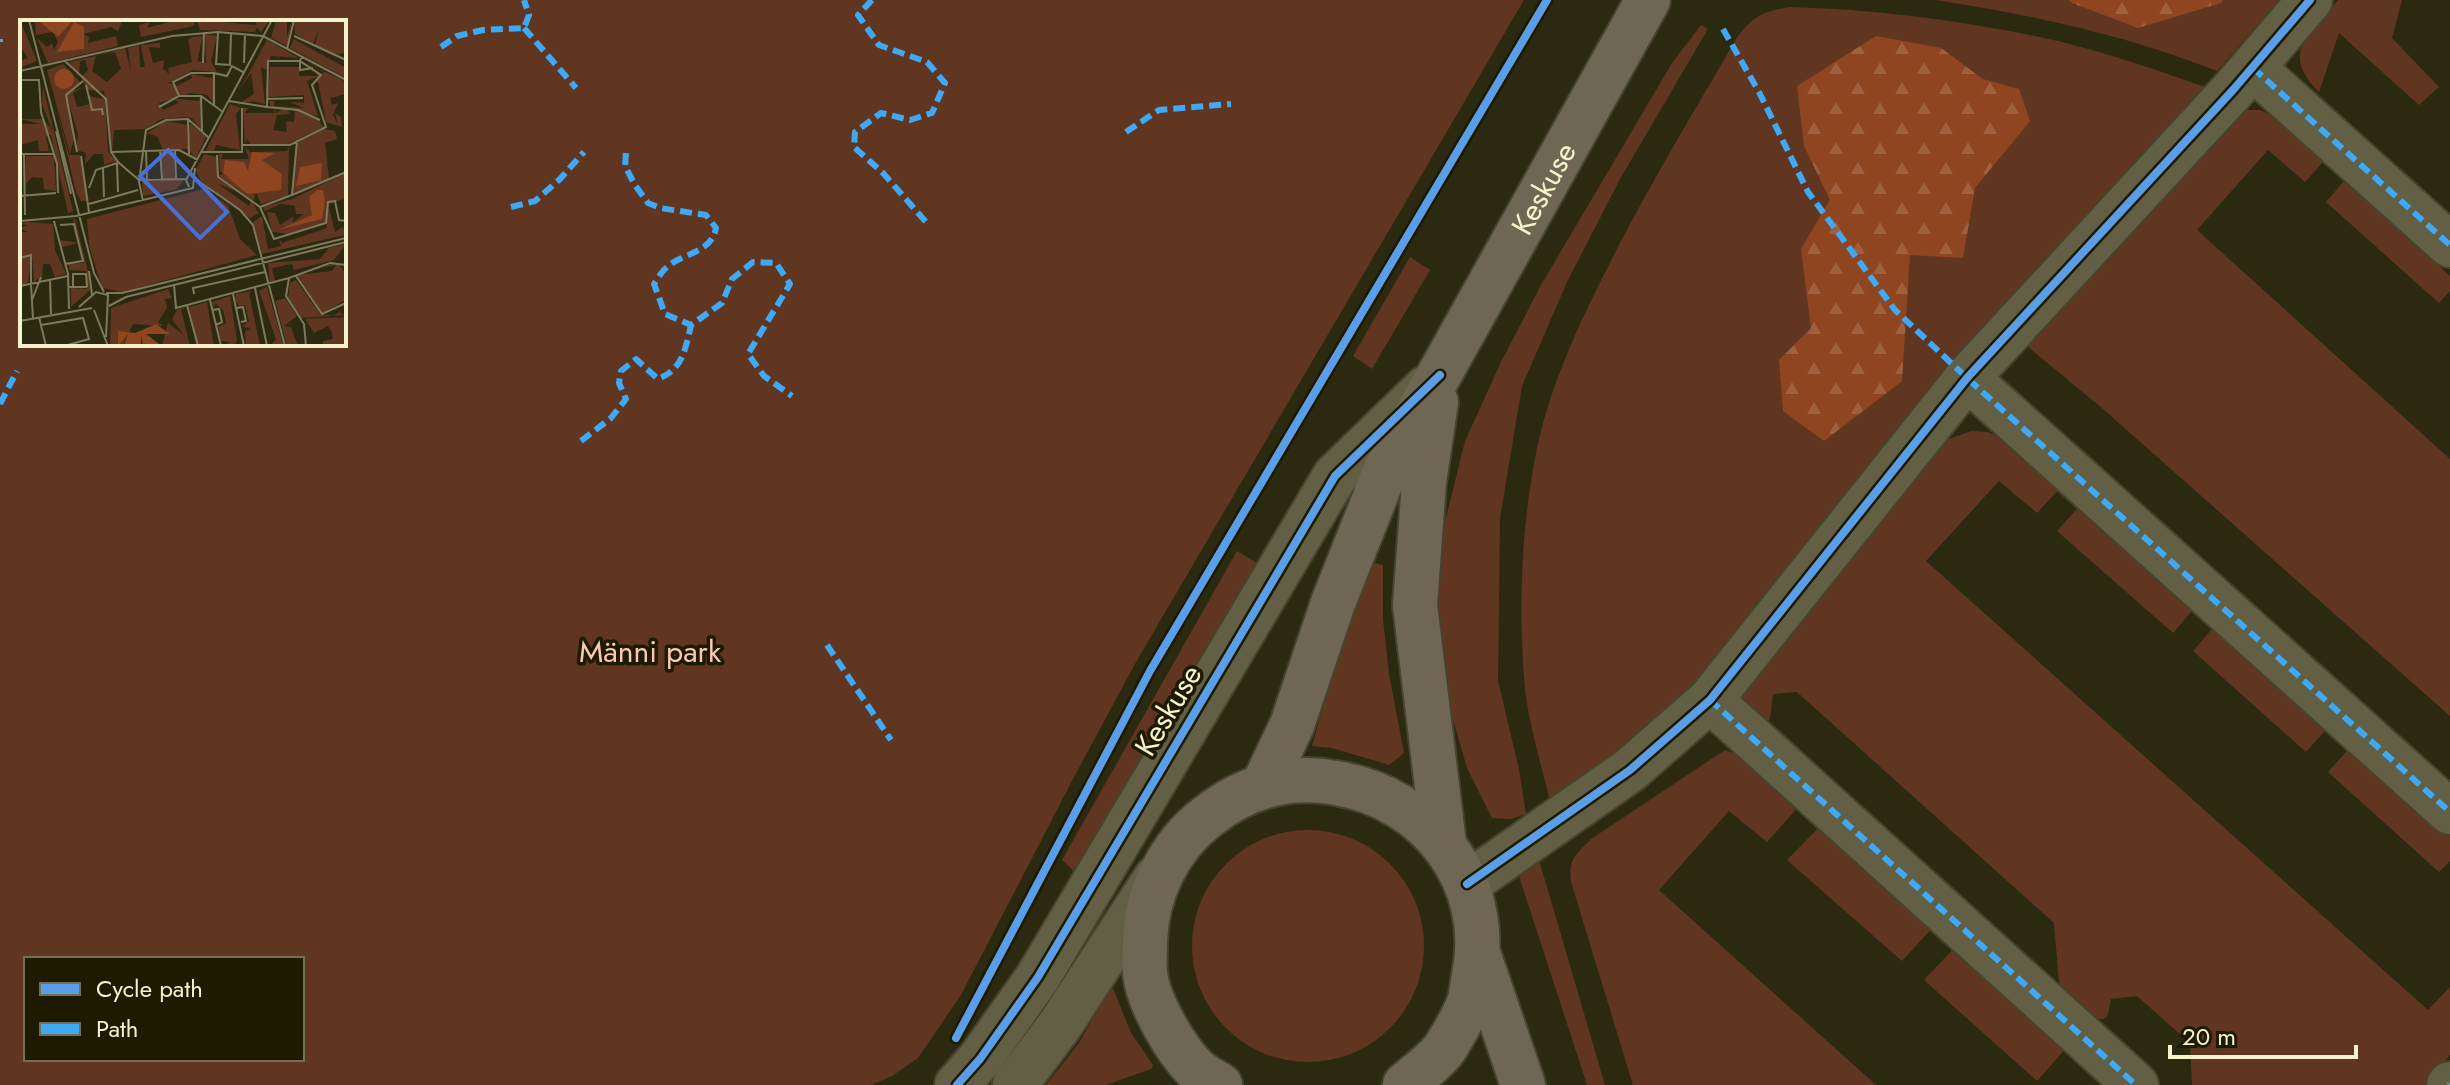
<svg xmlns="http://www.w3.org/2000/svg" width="2450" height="1085" viewBox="0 0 2450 1085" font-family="Jost,sans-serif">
  <defs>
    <pattern id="forest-firs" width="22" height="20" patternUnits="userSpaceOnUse" patternTransform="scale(2)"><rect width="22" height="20" fill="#8f451f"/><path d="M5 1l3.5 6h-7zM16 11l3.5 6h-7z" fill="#9f603e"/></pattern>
  </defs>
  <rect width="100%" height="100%" fill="#2c2911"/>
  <g fill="#603620" fill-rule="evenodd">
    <path d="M0 0H1524L1136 662 1074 777 961 995 918 1058 892 1076 871 1085H0ZM22 22H344V344H22ZM26 959H302V1059H26Z"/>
    <path d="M1936 0H2279L2217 71C2127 35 2032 15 1936 0Z"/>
    <path d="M2338 0H2402L2392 38 2439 87 2419 105 2339 33 2319 92C2279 53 2310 32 2338 0Z"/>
    <path d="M1789 7C1873 9 1957 20 2040 37 2096 49 2151 68 2205 87L1964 354 1673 712 1550 802C1542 767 1529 725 1525 689 1518 610 1521 527 1537 448 1553 375 1587 307 1621 241 1658 171 1698 104 1738 36 1755 15 1763 12 1789 7Z"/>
    <polygon points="1701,25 1708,29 1620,179 1567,282 1522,386 1500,518 1498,681 1519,769 1526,814 1510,819 1492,818 1467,768 1449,706 1441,643 1438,589 1442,534 1465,441 1501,362 1541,285 1672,63"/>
    <polygon points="2241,110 2260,110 2275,117 2324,161 2305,182 2268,150 2197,230 2450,459 2450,716 2103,409 2027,346 2044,322"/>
    <polygon points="2344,181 2450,276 2450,291 2439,303 2326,202"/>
    <polygon points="1410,257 1430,270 1372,369 1353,356"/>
    <polygon points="1971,431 1988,432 2003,438 2062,486 2037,513 1999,481 1926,561 2428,1010 2450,987 2450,1055 2424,1085 2192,1085 2190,1043 2137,996 2111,999 2108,1015 2103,1019 2093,1019 2068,998 2059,983 2054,923 1797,692 1773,694 1770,719 1765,723 1741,704 1744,688 1933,445"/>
    <polygon points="2083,502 2197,605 2173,633 2057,531"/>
    <polygon points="1237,551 1257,563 1076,873 1062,860"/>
    <polygon points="1365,561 1383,565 1383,619 1389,674 1404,753 1389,765 1332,748 1312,746"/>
    <polygon points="2217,623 2331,724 2306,752 2193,651"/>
    <polygon points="2353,744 2450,831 2450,861 2439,872 2328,772"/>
    <path d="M1725 750 1738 755 1799 806 1767 842 1729 811 1659 890 1876 1085H1633L1571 882C1568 858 1576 855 1591 839Z"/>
    <polygon points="1821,825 1934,926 1902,961 1787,860"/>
    <circle cx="1308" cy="946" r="116"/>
    <polygon points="1537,853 1605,1085 1587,1085 1518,873"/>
    <polygon points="1956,946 2068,1046 2037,1081 1924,980"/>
    <polygon points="1113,988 1131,1033 1153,1065 1151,1069 1106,1085 1046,1085 1079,1043 1109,990"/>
  </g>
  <g fill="url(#forest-firs)">
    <polygon points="2069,0 2223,0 2221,3 2138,28 2072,3"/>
    <polygon points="1876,36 1941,48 1983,79 2019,89 2030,121 1975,188 1963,258 1910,255 1902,381 1824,441 1783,411 1779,360 1811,328 1801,249 1830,200 1804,146 1797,86"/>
  </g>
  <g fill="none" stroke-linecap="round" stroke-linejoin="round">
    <g stroke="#46442f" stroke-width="48">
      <g id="minor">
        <polyline points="2253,68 2450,245"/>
        <polyline points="1967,378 2450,812"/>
        <polyline points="1710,700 2136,1085"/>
        <polyline points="1467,884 1630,770 1710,700 1967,378 2233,90 2310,0"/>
        <polyline points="957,1085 980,1059 1038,977 1335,476 1426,388"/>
        <polyline points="1015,1085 1060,1025 1156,878"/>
        <polyline points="2449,1085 2450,1084"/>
      </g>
    </g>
    <g stroke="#46442f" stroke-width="48">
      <g id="major">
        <polyline points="1436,402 1424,482 1415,605 1444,844"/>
        <path id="s1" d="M1263 786 1292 725 1333 603 1385 472 1648 0"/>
        <polyline points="1479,956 1523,1085"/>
        <path d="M1220 1085C1213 1081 1205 1077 1199 1072 1177 1053 1148 1002 1145 973 1144 963 1145 952 1145 943 1146 894 1168 847 1207 817 1245 787 1288 774 1336 783 1429 798 1493 882 1474 976 1472 985 1472 996 1468 1005 1463 1019 1453 1035 1445 1048 1435 1062 1418 1073 1405 1085"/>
      </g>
    </g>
    <use href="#minor" stroke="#625f44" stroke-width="44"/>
    <use href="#major" stroke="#6f6654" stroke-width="44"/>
    <g stroke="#3fa9f5" stroke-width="6" stroke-dasharray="12 6" stroke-linecap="butt">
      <polyline points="872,0 858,15 879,45 927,62 945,83 932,113 910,120 881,113 855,132 854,147 883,173 927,223"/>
      <polyline points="524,28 576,88"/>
      <polyline points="1723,29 1759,92 1808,192 1895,310 1967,378 2450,812"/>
      <polyline points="0,39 0,42"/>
      <polyline points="441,47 457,36 483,30 524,28 529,15 524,0"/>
      <polyline points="2253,68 2450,245"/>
      <polyline points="1126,132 1159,110 1231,104"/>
      <path d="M626 153 625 166 635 185 648 203 660 208 706 215 716 228C711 254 683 252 666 268 661 272 658 279 654 284L665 314 691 325 722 303 732 279 753 262 776 263 790 284 748 354 764 376 792 396"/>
      <polyline points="511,207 535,201 560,179 584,152"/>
      <polyline points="0,404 17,371"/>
      <path d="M581 441 611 418 626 399 619 383 621 371 636 359 658 379C683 369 685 350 691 325"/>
      <polyline points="827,645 891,740"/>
      <polyline points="1710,700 2136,1085"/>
      <polyline points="2449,1085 2450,1084"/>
    </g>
    <g stroke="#1d1a00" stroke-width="13">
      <g id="cycleway">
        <polyline points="1467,884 1630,770 1710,700 1967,378 2233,90 2310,0"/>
        <polyline points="956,1038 1150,671 1547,0"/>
        <polyline points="957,1085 980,1059 1038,977 1335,476 1440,375"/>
      </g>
    </g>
    <use href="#cycleway" stroke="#5a9eea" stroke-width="8"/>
  </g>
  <g text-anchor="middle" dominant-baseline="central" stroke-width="7" stroke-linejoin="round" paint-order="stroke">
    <g font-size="30" fill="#f6f3cc" stroke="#1d1a00">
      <text stroke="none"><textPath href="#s1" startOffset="662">Keskuse</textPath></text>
      <text transform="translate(1168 710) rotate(-59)">Keskuse</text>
    </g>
    <g font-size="30" fill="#fac9b5" stroke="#1d1a00">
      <text x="650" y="651">Männi park</text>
    </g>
  </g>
  <g transform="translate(20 20)">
    <rect width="326" height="326" fill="#2c2911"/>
    <path d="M0 0 17 41 0 48V41L8 38 0 27ZM15 0H111L102 2 98 11 91 7 63 14 69 17 68 23 96 16 98 26 28 43 17 18 27 27 32 23 34 30 38 22 33 12 16 15ZM157 0H175L174 6 121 17 119 5 130 2 127 8ZM177 0 237 5 235 0H250L241 12 237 8 235 12 180 10ZM256 0H267V17L272 0 267 26 251 18ZM308 0 326 2V32L318 35 295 25 299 10 293 24 275 14 274 0ZM185 14 197 16 191 41 197 52 173 50 148 63 157 66 172 58 171 54 192 58 193 53 194 83 187 75 170 73 139 83 143 90 158 83 156 79 179 81 180 76 181 110 172 98 165 97 141 99 125 109 94 110 92 132 84 71 68 70 61 57 68 50 65 40 60 41 59 55 49 42 76 36 72 51 87 62 101 49 95 32 80 35 105 28 111 51 108 28 119 25 120 47H125L121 25 140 23V28L129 27 133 43 144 40 143 49 149 54 148 48 172 42 168 19 173 17 183 16 177 41 186 43ZM274 19 326 48V58L270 28ZM247 20 279 38 251 36 246 50 241 47 245 84 233 81 217 85 234 74 231 53 220 69ZM281 40 326 62V74L310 78 312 85 318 83 313 95 318 105 315 93 321 97 322 107 306 102 298 62H293L304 52ZM43 44 61 63 48 73 65 66 53 73 57 87 70 84 69 76 85 79 88 132 96 141 84 145 83 134H74L65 144 66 133 56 130 58 114 46 73 55 115 50 134 27 50ZM250 47H279V56H297L295 51 300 56 287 61 298 96 265 88 271 94 257 95 253 110 267 112 266 101 274 102 275 90 297 98 303 107 268 124H231L227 119 225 124 223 88H228L225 93H254L255 88 256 93 262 90 251 86 249 81H255L254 86 284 88 270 82 284 83V75L248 77ZM23 67 53 191 48 193 31 115 26 116 29 131H19L18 120 0 125V104H21L0 99H23L32 110 22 84ZM35 82 49 135H60L68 181H61L56 172ZM210 84 221 88 216 94 220 130 196 125 194 130H199L185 132ZM146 101 167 105V126L170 103 186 117 176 138 167 129 143 130 138 117 127 113ZM304 109 315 111 317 119 305 123 309 159 273 173 277 123ZM225 127 230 132 267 131 269 127 268 176 241 184 236 173 233 181 198 156 204 153 200 152 199 134H203L201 139H229ZM141 132H154V156L163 162 155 170 123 176 122 161 143 158ZM184 134 197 137V158L218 172 198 164 229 186 231 181 239 193 230 198 180 160 176 150ZM6 136H34L36 171 24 169 23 158 12 157 5 165ZM326 153V189L324 179 308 184 315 212 323 207 325 215 242 234 233 202 242 196 248 229 261 226 259 219 262 223 307 208 306 202 268 214 252 212 247 192 255 193 260 205 274 196 272 203 284 194H276L275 186 286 187 260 184 245 191 243 187 272 179ZM184 169 208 185 220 219 237 235 103 272 82 268 69 225 67 199ZM53 198 55 199 69 256 70 270 51 287V268L67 269 66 251 49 250V244L64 243 59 223 42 227 40 220 59 223ZM7 202 33 204 35 230 46 254 35 257 30 244H23L22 256 14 262 12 234 8 263 0 265V212H8L0 208 8 205 0 204ZM326 224 314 240 274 250 272 244 252 248 255 261 250 262 248 243 300 239 309 228ZM318 243 326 254V280L302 293 277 255 312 251 316 245 295 249ZM276 260 300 294 314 296 326 286 318 292 326 295 281 298 268 278 270 263ZM247 267 263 324 262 326H250L256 319 239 271ZM148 269 152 278 145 279 147 288 138 302 143 306 113 304 103 326H90L91 288ZM233 271 229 273 240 326H226L225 311 231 309 222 306 229 301 225 285 219 286 215 280 216 274ZM210 276 217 320 215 326H203L210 322 201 321 198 307 206 303 203 290 195 283 194 288 192 282ZM265 278 277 296 264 306 271 307 278 326H267L255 281ZM187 282 194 326H178L169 287ZM166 287 161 290 170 326H142L148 303 164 315 152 299 157 290ZM326 297V326H303V321L313 319 312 313 308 306 294 313 285 299Z" fill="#603620"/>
    <path d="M18 0H53L38 17ZM54 2 64 7V29L37 32ZM34 59a10 10 0 1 1 20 0a10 10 0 1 1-20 0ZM232 132 255 133 242 140 262 154 261 170 227 174 203 153 205 140 224 142 228 151ZM302 143 301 160 276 166 280 147ZM297 170H303L305 182 302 199 258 210 292 195 289 177ZM136 304 150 314H126L142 326H123L121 315V326H104L108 314 98 326V311L115 313Z" fill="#8f451f"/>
    <path fill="none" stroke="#7d7a5c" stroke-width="2" d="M9 0 74 253 84 272M198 13 196 44 210 45 211 13M274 16 326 40M267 29 274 0M45 41 86 79 91 132 98 142 119 160 166 159M183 43 184 12M224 43 225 14M0 51 152 16 198 12 243 16 326 60M194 53 207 56 212 46 223 52M0 60H19L21 92 37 144 38 173M66 65 72 90 82 89 83 95M159 76H181L203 92M181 76 182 111M247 79 283 78M209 81 247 87 248 41H280V50L293 48M139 87 159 76 153 62 171 53H194V85M247 87 278 90 300 100M168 99 169 135M36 111 51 174M223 125H270L306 107 292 65 301 55 280 41 282 36M140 130 142 159M155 130 156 158M126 131 127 160M57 132 46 75 63 61M91 132 159 130 178 140M182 132H222V88M0 134H33M4 134 5 195M197 135 198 157 240 187 254 219 306 203 308 182 315 181 319 200 326 201M61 136 69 192M83 148 84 177M177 160 220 190 233 205 265 326M169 167 166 160 252 0M69 168 76 150 97 143 98 172M272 175 326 152M0 176 36 173M123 181 119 162 126 110 146 100 168 99 189 118M69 184 118 170M240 187 272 175 277 121M56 196 173 168 175 148M0 201 56 196M34 201 48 254 49 289M40 205 54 204 63 241 45 244M0 238 11 235V264M69 251 72 275M276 256 302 294 326 283M30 259 31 294M11 264 13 299M154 265 156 288 269 258M0 266 48 256M48 267H66L67 266 66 254H53V267M235 268 247 326M86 273H102L326 218M174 274 173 268 245 252M213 274 224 326M12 280 21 257M190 280 201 326M167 285 178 326M89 286 106 277 326 222M59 287 76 272 88 275 86 317M217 288 223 287 226 301 221 302M74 290 88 326M193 290 199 289 202 302 196 305M19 297 26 326M0 301 72 288M21 305 63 298 69 319 44 326M286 326 284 304 266 276 269 258 310 243 326 245"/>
    <path fill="#486fd6" fill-opacity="0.15" stroke="#486fd6" stroke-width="4" d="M148 130 207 192 180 218 120 156Z"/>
    <rect width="326" height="326" fill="none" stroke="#f6f3cc" stroke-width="4"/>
  </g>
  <rect x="24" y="957" width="280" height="104" fill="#1d1a00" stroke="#747152" stroke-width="2"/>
  <rect x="40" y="983" width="40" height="12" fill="#5a9eea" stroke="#747152" stroke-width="2"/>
  <text x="96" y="997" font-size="24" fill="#f6f3cc">Cycle path</text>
  <rect x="40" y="1023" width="40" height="12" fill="#3fa9f5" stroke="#747152" stroke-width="2"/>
  <text x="96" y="1037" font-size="24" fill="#f6f3cc">Path</text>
  <path d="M2170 1045v12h186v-12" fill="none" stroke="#f6f3cc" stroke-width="4"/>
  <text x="2182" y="1045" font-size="24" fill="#f6f3cc" stroke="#1d1a00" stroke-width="6" paint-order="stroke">20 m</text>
</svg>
